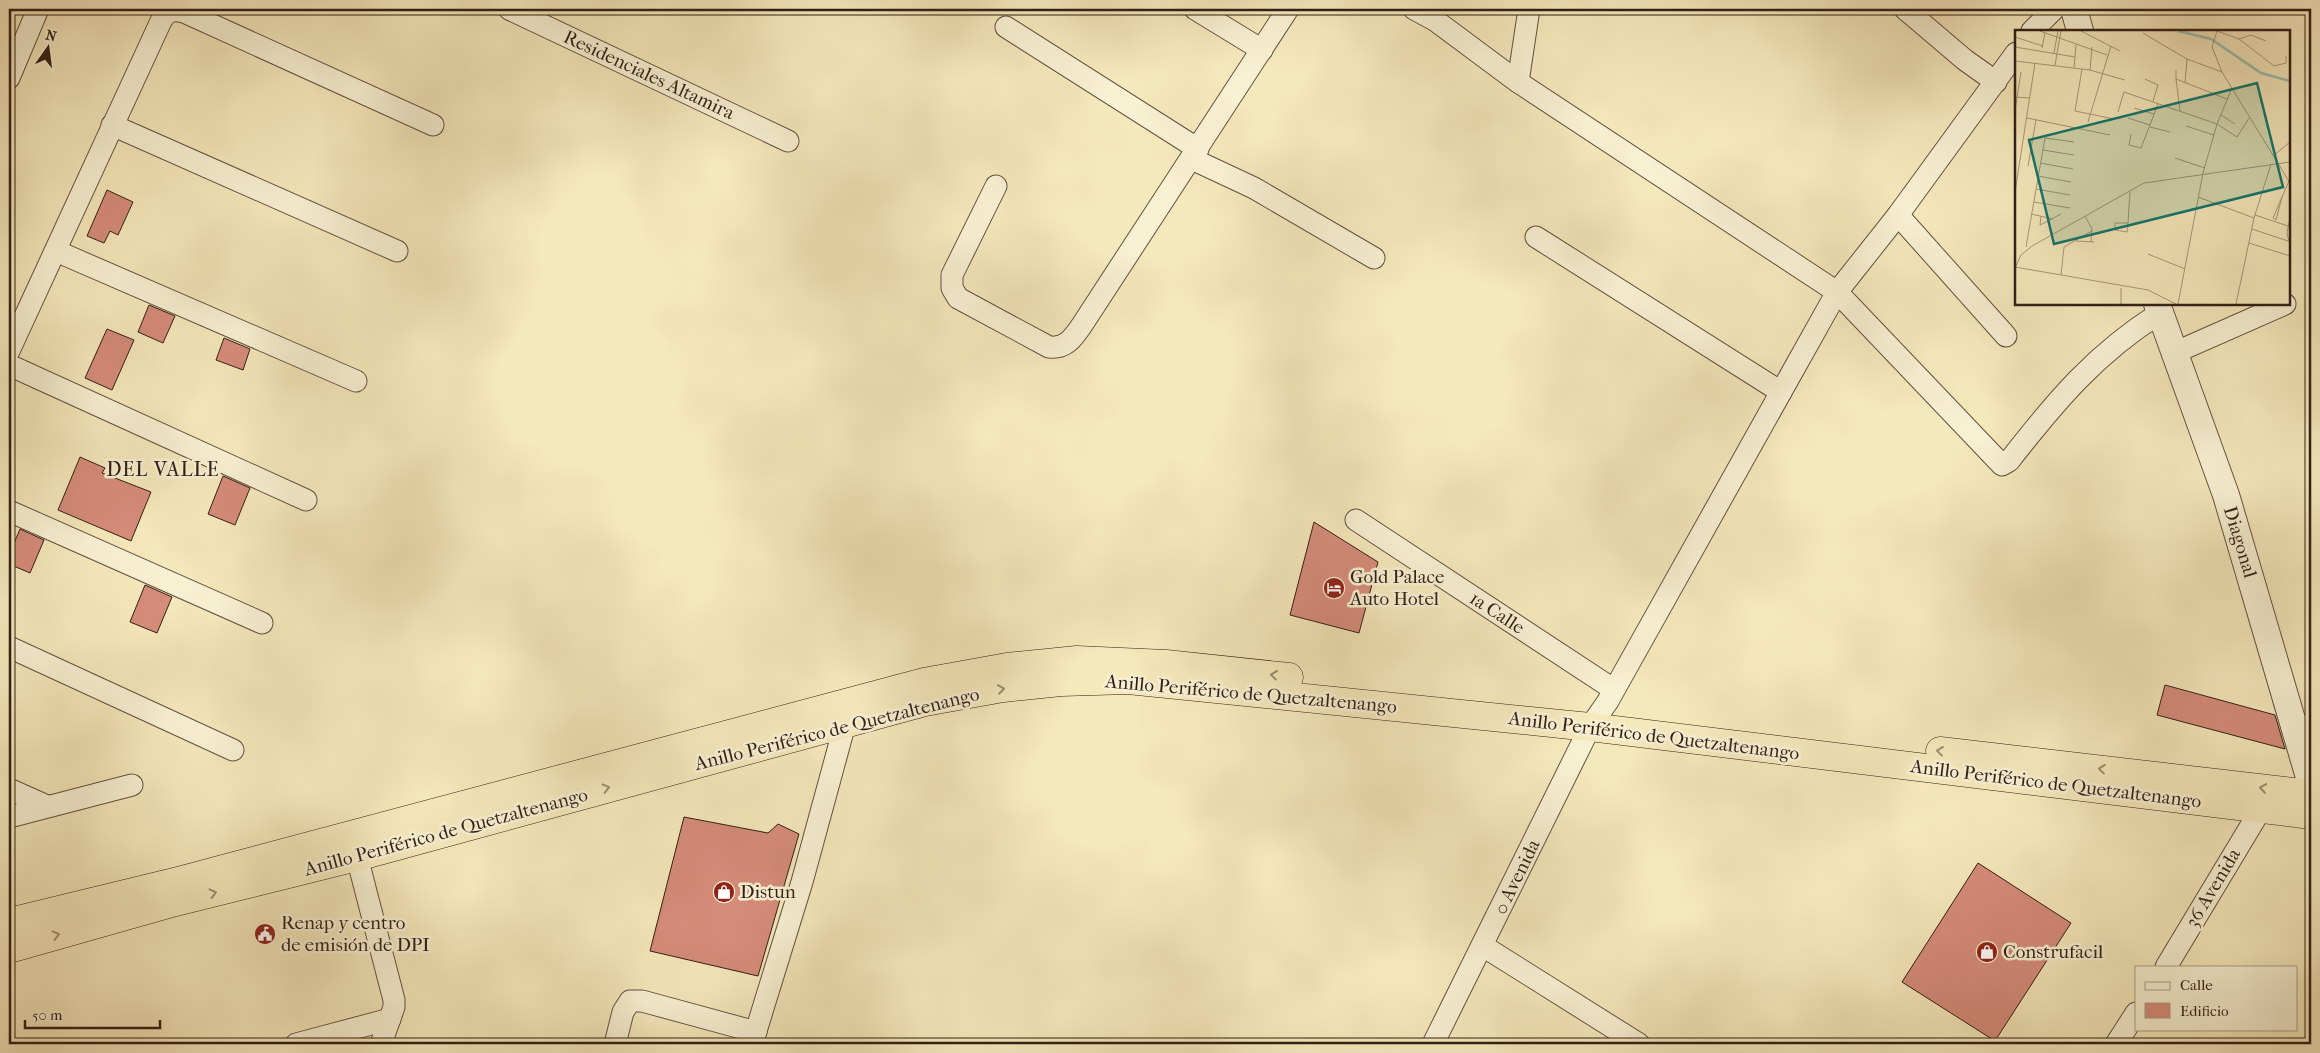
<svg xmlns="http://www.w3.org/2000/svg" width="2320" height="1053" viewBox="0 0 2320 1053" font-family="'IM FELL French Canon',serif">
  <rect width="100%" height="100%" fill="#f5e8bb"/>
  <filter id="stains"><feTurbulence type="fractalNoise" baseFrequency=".004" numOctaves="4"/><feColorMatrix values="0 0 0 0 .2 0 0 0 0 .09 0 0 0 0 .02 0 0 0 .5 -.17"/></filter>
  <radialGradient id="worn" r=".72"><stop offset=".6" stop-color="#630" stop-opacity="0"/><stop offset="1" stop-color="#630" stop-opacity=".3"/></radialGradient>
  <g fill="#d58c7a" stroke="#311f17">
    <polygon points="107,190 133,202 118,235 110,231 104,243 87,236"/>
    <polygon points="149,305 175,316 163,343 138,332"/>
    <polygon points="107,329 134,340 112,390 85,378"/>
    <polygon points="224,338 250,349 243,370 216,360"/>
    <polygon points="80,457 105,468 102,473 151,492 131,541 58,510"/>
    <polygon points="223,476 250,488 235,525 208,514"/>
    <polygon points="1314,522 1378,562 1359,633 1290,615"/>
    <polygon points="20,529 44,540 30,573 9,564 9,555"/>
    <polygon points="145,585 172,597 157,633 130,622"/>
    <polygon points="2165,685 2275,715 2285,749 2157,715"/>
    <polygon points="684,817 768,833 778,824 799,834 758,976 650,951"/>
    <polygon points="1978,863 2071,923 1995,1041 1902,982"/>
  </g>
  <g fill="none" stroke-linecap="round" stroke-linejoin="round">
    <g stroke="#625140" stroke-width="23">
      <g id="minor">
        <polyline points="509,9 788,141"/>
        <polyline points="1195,9 1262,50"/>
        <path d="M1414 9 1436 21 1518 82 1837 292 2002 465 2009 461C2055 402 2096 353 2160 313"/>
        <polyline points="1905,9 1965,60 1996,82"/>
        <polyline points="1006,27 1198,149"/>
        <polyline points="2032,31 2054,9"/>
        <polyline points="9,78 38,9"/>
        <polyline points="1518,82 1529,9"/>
        <polyline points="112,125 397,251"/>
        <polyline points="1192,159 1254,188 1374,258"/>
        <path d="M996 186 952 275V288L958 298 1049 347C1066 349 1073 338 1082 325L1288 9"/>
        <polyline points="1898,215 2006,336"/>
        <polyline points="1536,237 1781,392"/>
        <polyline points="56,251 356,381"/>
        <path d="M9 351 161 21C167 11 172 9 184 12L433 125"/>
        <polyline points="2174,353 2285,304"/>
        <polyline points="9,365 306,500"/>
        <polyline points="9,511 262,623"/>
        <polyline points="1356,520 1613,689"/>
        <polyline points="9,647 233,750"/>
        <polyline points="2296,730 2311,724"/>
        <polyline points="9,789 47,806"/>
        <polyline points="9,817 132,785"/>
        <polyline points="357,857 394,1000 394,1007 381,1044"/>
        <polyline points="1483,946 1639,1044"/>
        <polyline points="2166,967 2261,809"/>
        <polyline points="296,1044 390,1019"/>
        <polyline points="615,1044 623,1012 630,1001 642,1001 756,1032"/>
        <polyline points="752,1044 802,882 845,724"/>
        <polyline points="1433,1044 1590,727 1608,701 1837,292 1898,215 2016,53"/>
        <polyline points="2116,1044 2136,1013"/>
      </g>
    </g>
    <g stroke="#625140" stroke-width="28">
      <g id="tertiary">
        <polyline points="2074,9 2080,31"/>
        <polyline points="2157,304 2226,495 2311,784"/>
      </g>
    </g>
    <g stroke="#311f17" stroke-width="29">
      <g id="trunk">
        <polyline points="1940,751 2311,794"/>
        <polyline points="9,922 182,880 924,682 1007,667 1077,660 1166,664 1289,677"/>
        <polyline points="9,949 168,904 357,857 925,702 1003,688 1061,682 1128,680 1590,727 2311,815"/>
      </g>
    </g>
    <use href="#minor" stroke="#f8f0d3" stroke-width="21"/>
    <use href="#tertiary" stroke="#f8f0d3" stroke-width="26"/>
    <use href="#trunk" stroke="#f5e8bb" stroke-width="28"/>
  </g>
  <defs><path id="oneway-chevron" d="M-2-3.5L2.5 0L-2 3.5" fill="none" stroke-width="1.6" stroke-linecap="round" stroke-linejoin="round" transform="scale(1.25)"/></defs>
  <g stroke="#9d8e71">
    <use href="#oneway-chevron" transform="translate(1274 675) rotate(-174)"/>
    <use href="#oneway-chevron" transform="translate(1001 689) rotate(-8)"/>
    <use href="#oneway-chevron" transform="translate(1940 751) rotate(-173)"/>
    <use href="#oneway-chevron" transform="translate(2102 769) rotate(-174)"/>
    <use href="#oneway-chevron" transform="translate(606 788) rotate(-15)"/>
    <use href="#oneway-chevron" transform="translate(2263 788) rotate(-172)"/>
    <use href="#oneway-chevron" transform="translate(213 893) rotate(-14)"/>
    <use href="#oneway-chevron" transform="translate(56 935) rotate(-15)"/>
  </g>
  <defs>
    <g id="hotel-disc" transform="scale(1.125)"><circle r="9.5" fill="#8f2418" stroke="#f8f0d3"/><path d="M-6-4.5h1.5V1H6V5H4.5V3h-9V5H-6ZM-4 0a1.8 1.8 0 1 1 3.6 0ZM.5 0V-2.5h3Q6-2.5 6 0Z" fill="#fff"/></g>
    <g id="shop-disc" transform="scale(1.125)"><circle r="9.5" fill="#8f2418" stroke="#f8f0d3"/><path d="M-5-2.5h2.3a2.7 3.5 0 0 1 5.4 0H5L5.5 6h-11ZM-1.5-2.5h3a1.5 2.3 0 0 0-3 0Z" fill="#fff"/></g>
    <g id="civic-disc" transform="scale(1.125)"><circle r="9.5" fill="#8f2418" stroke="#f8f0d3"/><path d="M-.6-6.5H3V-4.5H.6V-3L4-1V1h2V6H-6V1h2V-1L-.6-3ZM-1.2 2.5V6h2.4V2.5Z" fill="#fff"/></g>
  </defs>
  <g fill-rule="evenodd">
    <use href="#hotel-disc" x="1334" y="588"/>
    <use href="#shop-disc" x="724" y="892"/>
    <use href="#civic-disc" x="265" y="934"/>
    <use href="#shop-disc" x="1987" y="952"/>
  </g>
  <g text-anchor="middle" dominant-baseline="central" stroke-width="5" stroke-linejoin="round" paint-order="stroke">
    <g font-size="19" fill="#311f17" stroke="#f8f0d3">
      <text transform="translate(649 75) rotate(25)">Residenciales Altamira</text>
      <text transform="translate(2240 542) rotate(73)">Diagonal</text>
      <text transform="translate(1497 613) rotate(33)">1a Calle</text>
      <text transform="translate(1251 694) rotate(5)">Anillo Periférico de Quetzaltenango</text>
      <text transform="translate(837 729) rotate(-14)">Anillo Periférico de Quetzaltenango</text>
      <text transform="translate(1654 736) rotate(7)">Anillo Periférico de Quetzaltenango</text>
      <text transform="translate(2056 784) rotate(7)">Anillo Periférico de Quetzaltenango</text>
      <text transform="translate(446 832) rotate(-15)">Anillo Periférico de Quetzaltenango</text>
      <text transform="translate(1517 877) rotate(-64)">0 Avenida</text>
      <text transform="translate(2213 888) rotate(-59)">36 Avenida</text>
    </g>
    <g font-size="19" fill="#311f17" stroke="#f8f0d3" text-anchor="start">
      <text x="1350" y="577">Gold Palace<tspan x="1350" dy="22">Auto Hotel</tspan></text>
      <text x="740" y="892">Distun</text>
      <text x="281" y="923">Renap y centro<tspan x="281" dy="22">de emisión de DPI</tspan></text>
      <text x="2003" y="952">Construfacil</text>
    </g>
    <g font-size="20" letter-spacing="1" fill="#311f17" stroke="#f8f0d3">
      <text x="163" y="469">DEL VALLE</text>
    </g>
  </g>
  <g transform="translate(2015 30)">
    <rect width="275" height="275" fill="#f5e8bb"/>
    <path fill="none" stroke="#9cc0b1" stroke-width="2.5" d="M163 1 196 9 246 43 275 51"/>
    <path fill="none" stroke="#a79879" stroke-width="1" d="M25 1 92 25M66 1 105 21M202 1 197 17 207 42 275 153M202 1 224 9 259 36 271 33V26M128 3 172 29 207 42M0 7 28 16M224 9 236 5 251 11M0 17 60 27M27 18 30 3M39 23 43 1M0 31 75 40 110 50M40 35 46 1M59 38 61 15M67 39 60 81 99 89M75 40 77 17M161 40V49L212 69M130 49 143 55 138 71M161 49 165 81M170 53 172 29M0 67 15 68M119 78 139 84M0 80 6 42M103 82 109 62 202 94 222 107 234 88M206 85 220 94M12 88 95 105M113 88 135 95M73 92 96 16M171 96 199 105M135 97 155 102M116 104 114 115 126 118 143 74M28 120 59 125M258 126 275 112M160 128 190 138M25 133 58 139M13 136 21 90M23 146 56 152M21 159 55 165M0 162 20 33M183 167 239 188M267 167 261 190 258 188 274 151M19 172 55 178M16 184 38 189M240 185 273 196M26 186 25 195 46 184M70 186 77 199 76 212M275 187 272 203 275 216M113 193H100V200L112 202 113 196V193L114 177 115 162M237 199 273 211M61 211 79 212M234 213 275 226M11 217 30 108 59 112M133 224 170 239M0 237 133 260 161 274M0 238 6 225 17 216 129 153 275 132M46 245 49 217 77 201M106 274V258M163 274 188 143 202 94 217 58M221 274 239 188 256 134"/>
    <path fill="#0f766e" fill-opacity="0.15" stroke="#0f766e" stroke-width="2.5" d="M242 53 268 157 39 214 14 110Z"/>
    <rect width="275" height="275" fill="none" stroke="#311f17" stroke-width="2.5"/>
  </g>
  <rect width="2320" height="1053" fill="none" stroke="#f5e8bb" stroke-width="30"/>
  <rect x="10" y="10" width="2300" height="1033" fill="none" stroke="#311f17" stroke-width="2.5"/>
  <rect x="15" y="15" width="2290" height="1023" fill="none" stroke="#311f17"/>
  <rect x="2135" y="966" width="162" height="65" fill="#f8f0d3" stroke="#a89c88"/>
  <rect x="2145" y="982" width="25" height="8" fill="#f8f0d3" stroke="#a89c88"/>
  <text x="2180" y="990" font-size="15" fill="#311f17">Calle</text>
  <rect x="2145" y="1003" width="25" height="15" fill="#d58c7a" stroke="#a89c88"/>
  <text x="2180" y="1016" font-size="15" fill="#311f17">Edificio</text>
  <g transform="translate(48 48) rotate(14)" stroke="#f8f0d3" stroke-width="4" paint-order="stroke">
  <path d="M0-4L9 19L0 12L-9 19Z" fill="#311f17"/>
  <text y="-8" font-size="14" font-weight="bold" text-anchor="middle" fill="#311f17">N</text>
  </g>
  <path d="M25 1020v8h135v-8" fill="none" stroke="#311f17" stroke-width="2.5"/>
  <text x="32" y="1020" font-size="15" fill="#311f17" stroke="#f8f0d3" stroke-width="4" paint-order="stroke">50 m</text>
  <rect width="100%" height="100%" filter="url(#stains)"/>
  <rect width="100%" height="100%" fill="url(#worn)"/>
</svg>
